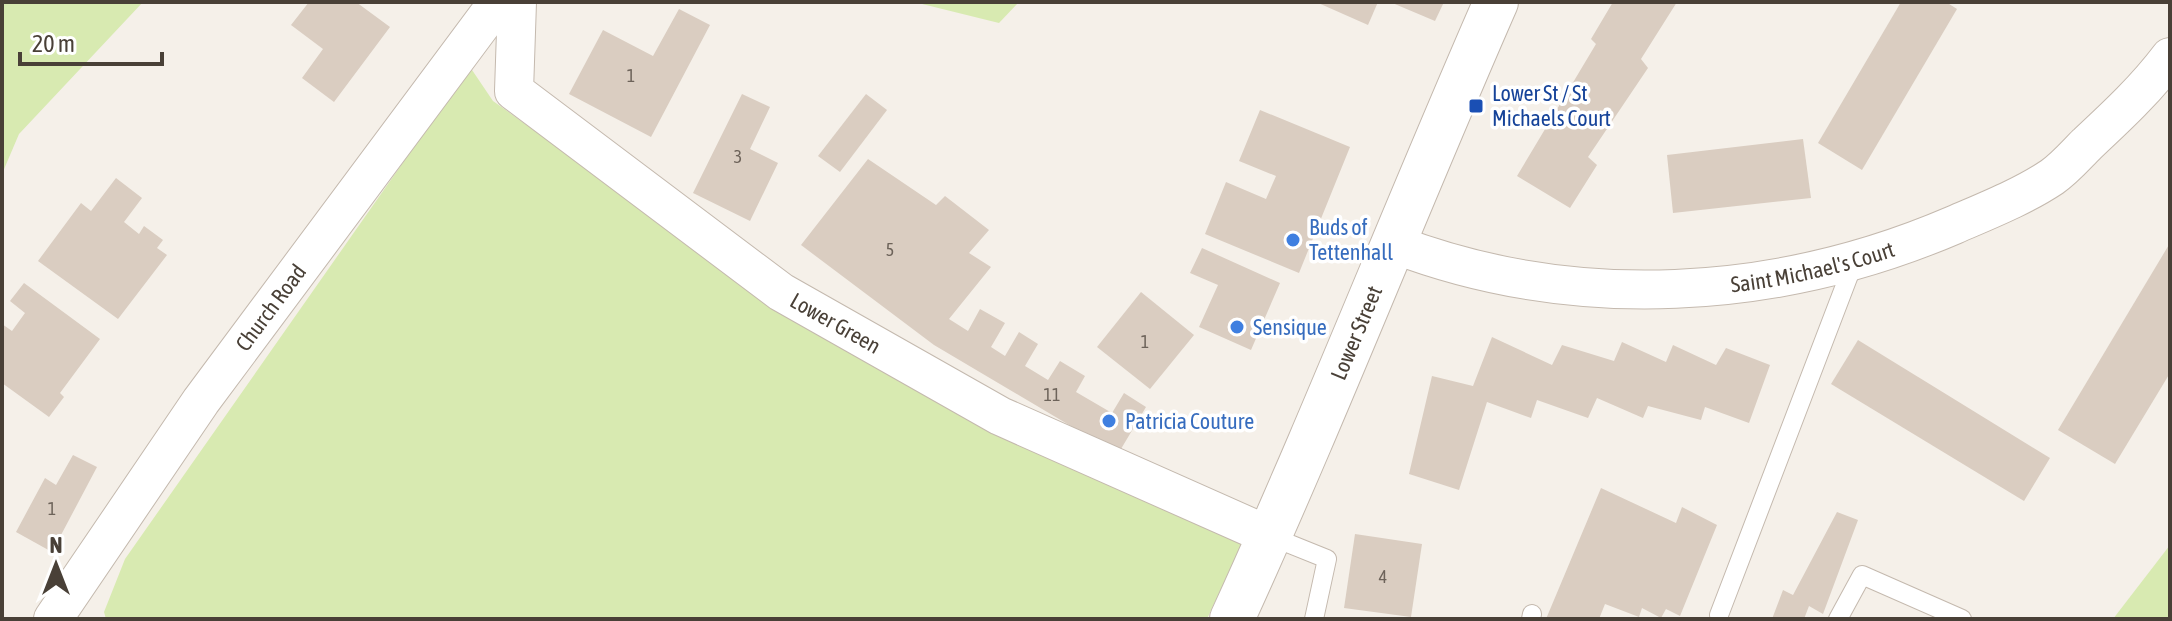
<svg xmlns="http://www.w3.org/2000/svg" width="2172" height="621" viewBox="0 0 2172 621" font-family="'Asap Condensed',sans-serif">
  <rect width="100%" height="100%" fill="#f5f0e9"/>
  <g fill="#d8eab1">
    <polygon points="2,2 143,2 19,134 2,174"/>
    <polygon points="914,2 1019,2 999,23"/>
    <polygon points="470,67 493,101 785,309 1247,533 1207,619 106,619 104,612 125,559"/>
    <polygon points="2170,545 2170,619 2113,619"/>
  </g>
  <g fill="#dacdc1">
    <polygon points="309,2 356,2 390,27 334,102 302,78 323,49 291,25"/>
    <polygon points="1316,2 1378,2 1368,25"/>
    <polygon points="1390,2 1444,2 1435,21"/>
    <polygon points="1613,2 1677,2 1641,59 1648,68 1588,157 1597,165 1570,208 1517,176 1596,44 1591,39"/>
    <polygon points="1901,2 1946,2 1957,9 1862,170 1818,143"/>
    <polygon points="679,9 710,25 651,137 569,94 603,30 653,56"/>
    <polygon points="742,94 770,107 750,149 778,163 750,221 693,193"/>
    <polygon points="866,94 887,110 840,172 818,156"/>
    <polygon points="1260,110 1350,147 1299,273 1205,234 1226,182 1266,199 1276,176 1239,161"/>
    <polygon points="1803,139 1811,198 1673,213 1667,155"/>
    <polygon points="868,159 936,205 945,196 989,230 969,253 991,267 949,319 968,331 980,309 1005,323 991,347 1005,356 1019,332 1038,344 1025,366 1048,380 1060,361 1085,376 1076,392 1112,413 1124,393 1146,407 1118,454 934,345 801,245"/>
    <polygon points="116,178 142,198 124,222 139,234 144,226 163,240 157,248 167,255 118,319 38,261 81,203 91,211"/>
    <polygon points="2170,243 2170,373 2115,464 2058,430"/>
    <polygon points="1202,248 1280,283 1251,350 1199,327 1218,285 1190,273"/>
    <polygon points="24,283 100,339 60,393 64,397 49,417 2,383 2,324 12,331 25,313 10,301"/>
    <polygon points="1141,292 1194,335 1150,389 1097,347"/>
    <polygon points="1492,337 1552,365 1562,345 1614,361 1622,342 1666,362 1673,345 1716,365 1726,348 1770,365 1749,423 1705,407 1701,420 1648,406 1643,418 1597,398 1588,418 1537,400 1531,418 1487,402 1459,490 1409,474 1432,376 1473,386"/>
    <polygon points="1858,340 2050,458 2024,501 1831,384"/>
    <polygon points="73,455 97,467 52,552 16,532 45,478 56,485"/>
    <polygon points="1601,488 1676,523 1682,507 1717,525 1680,616 1666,609 1661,618 1642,608 1639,617 1605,604 1599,619 1546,619"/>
    <polygon points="1837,512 1858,520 1823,614 1809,606 1804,619 1772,619 1783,590 1793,595"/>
    <polygon points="1355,534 1422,544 1411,617 1344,608"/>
  </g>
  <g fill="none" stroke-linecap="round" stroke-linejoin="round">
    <g stroke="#c4b9ae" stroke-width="20">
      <g id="service">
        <polyline points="1270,536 1327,559 1314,619"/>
        <polyline points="1719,615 1854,262"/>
        <polyline points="1531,619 1532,614"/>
        <polyline points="1838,619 1862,575 1962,619"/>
      </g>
    </g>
    <g stroke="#c4b9ae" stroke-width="40">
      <g id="minor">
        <path id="s1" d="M517 2 514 91 781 292 1000 416 1270 536"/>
        <path id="s2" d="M1394 244C1575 313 1777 301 1954 225 1986 211 2022 197 2052 177 2065 168 2076 155 2087 144 2117 116 2145 90 2170 57"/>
        <path id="s3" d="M53 619 201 401 498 2"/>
      </g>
    </g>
    <g stroke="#c4b9ae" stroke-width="46">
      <g id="tertiary">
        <path id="s4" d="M1232 619C1325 416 1406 207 1496 2"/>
      </g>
    </g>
    <use href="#service" stroke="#fff" stroke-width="18"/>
    <use href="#minor" stroke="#fff" stroke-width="38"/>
    <use href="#tertiary" stroke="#fff" stroke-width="44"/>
  </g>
  <rect fill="#1a4fb4" stroke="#fff" stroke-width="3" x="1468" y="98" width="16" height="16" rx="4"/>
  <g fill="#3f7fe0" stroke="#fff" stroke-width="3">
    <circle cx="1293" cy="240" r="8"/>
    <circle cx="1237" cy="327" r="8"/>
    <circle cx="1109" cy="421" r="8"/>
  </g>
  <g text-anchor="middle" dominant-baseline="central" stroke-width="7" stroke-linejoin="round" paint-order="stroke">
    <g font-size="18" fill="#6d635a">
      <text x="631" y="75">1</text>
      <text x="738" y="156">3</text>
      <text x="890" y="249">5</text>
      <text x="1145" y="341">1</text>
      <text x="1052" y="394">11</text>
      <text x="52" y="508">1</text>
      <text x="1383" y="576">4</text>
    </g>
    <g font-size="22" fill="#164399" stroke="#fff" text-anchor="start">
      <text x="1492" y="93">Lower St / St<tspan x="1492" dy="25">Michaels Court</tspan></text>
    </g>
    <g font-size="22" fill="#366cbe" stroke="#fff" text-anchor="start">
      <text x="1309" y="227">Buds of<tspan x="1309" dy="25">Tettenhall</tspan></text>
      <text x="1253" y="327">Sensique</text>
      <text x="1125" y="421">Patricia Couture</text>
    </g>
    <g font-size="22" fill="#494037" stroke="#fff">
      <text stroke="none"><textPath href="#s2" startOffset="426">Saint Michael's Court</textPath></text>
      <text stroke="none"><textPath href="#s3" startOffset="380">Church Road</textPath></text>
      <text stroke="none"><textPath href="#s1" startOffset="486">Lower Green</textPath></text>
      <text stroke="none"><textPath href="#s4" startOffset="312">Lower Street</textPath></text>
    </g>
  </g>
  <rect width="2172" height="621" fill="none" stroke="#494037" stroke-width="8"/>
  <g transform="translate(56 565)" stroke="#ffffff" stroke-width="6" paint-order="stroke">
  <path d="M0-6L14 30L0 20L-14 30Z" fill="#494037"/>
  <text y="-12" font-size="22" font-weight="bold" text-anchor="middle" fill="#494037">N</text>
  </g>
  <path d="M20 52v12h142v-12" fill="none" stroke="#494037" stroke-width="4"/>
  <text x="32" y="52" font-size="24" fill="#494037" stroke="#ffffff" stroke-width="6" paint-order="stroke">20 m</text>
</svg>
